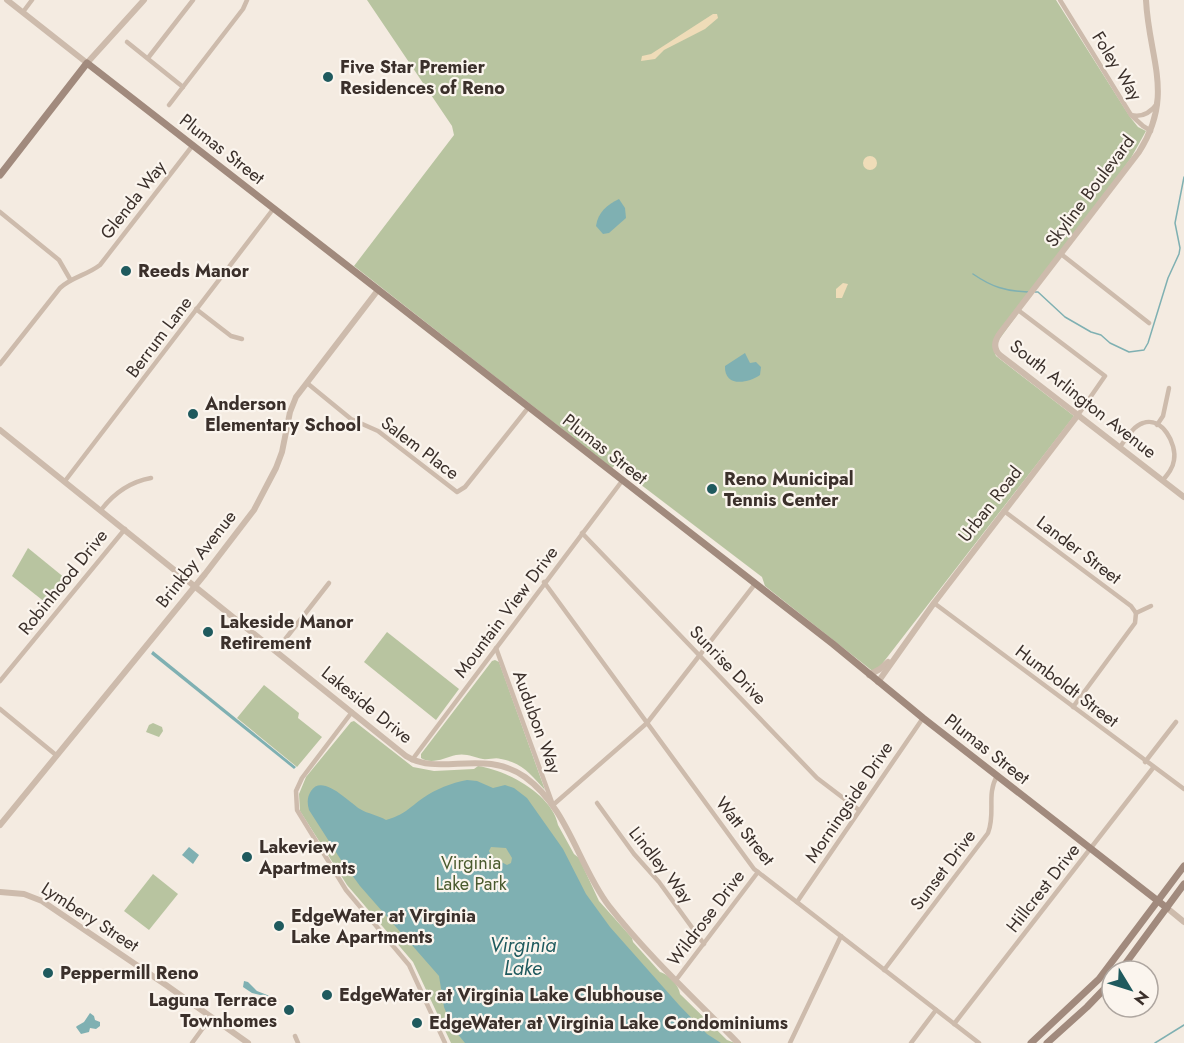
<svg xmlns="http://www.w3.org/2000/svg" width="1184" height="1043" viewBox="0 0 1184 1043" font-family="Jost,sans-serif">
  <rect width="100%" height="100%" fill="#f4ebe1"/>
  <g fill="#b8c4a0">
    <polygon points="367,0 1056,0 1130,117 1138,127 1146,131 1131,158 993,348 996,356 1074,416 875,673 765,586 762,577 615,465 612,468 354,266 454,135 452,126"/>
    <polygon points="28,548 71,583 51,607 12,576"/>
    <polygon points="387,632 459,689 436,720 364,662"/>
    <path d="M495 660 499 662 545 790C531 775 523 763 501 759 495 757 489 760 483 759 474 757 466 753 456 755 444 758 432 765 421 758V754L492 661Z"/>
    <polygon points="264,685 299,713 298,718 322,737 297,767 237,718"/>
    <path d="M354 721 413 767 434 771 474 769 478 766C506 770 552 794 558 825L574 854 579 858 599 901 632 938 633 942 660 972C668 974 679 985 680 994L727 1040 735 1043H451L413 962 347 885 300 811 299 794 306 777 351 722Z"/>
    <polygon points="153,723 162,727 163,731 159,737 146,732 149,725"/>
    <polygon points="153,874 178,894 149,930 124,911"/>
  </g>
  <g fill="#efdcb8">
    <polygon points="713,14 717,14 718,18 705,29 664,50 655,59 641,61 642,56 651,54"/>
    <circle cx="870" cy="163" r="7"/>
    <polygon points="843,283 848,284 842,298 836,298 836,289"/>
  </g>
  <g fill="#7fb0b2" fill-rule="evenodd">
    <path d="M619 199 625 208 626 218 609 233 603 234 596 226C598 212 607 205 619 199Z"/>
    <path d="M745 353 750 363 756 362 761 367 760 375C747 384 724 387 725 366Z"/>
    <polygon points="153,651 296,767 294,769 151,654"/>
    <path d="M467 780 477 781 493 788 505 785 514 788 527 798 563 849 586 894 610 927 679 1005 707 1034 721 1043H465L456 1032 448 1017 444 1007 439 976 360 886 341 860 309 810C307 803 307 797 311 791 322 773 349 802 360 809 368 814 378 815 386 820 404 815 409 808 423 798 436 789 451 783 467 780ZM491 847 506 848 512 858 511 863 507 865 492 857 489 851Z"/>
    <polygon points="189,847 199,855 193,864 182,855"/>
    <polygon points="244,981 248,982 257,991 280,1000 252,993 243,987"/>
    <polygon points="90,1013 94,1016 95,1020 100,1022 100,1026 96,1029 90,1028 89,1032 81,1034 76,1027 77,1026 84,1022"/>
  </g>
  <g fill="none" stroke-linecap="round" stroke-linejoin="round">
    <g stroke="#7fb0b2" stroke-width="1.5">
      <path d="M973 274C992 287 1005 291 1028 292"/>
      <polyline points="1035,292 1038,292 1065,317 1091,332 1101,335 1110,343 1129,352 1144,350 1148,343 1168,278 1179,254 1180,248 1175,223 1184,177"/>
      <polyline points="1155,1043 1184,1025"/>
    </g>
    <g stroke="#cdbbac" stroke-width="4.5">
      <polyline points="1060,0 1131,115 1143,126 1151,131"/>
      <polyline points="23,12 32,0"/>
      <polyline points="127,42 183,87"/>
      <polyline points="148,58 193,0"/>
      <polyline points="169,105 243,9 247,0"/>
      <path d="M1131 115C1142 118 1150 113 1157 104"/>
      <polyline points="0,212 59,260 70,279"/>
      <polyline points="1061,254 1149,323"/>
      <polyline points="196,309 231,336 242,339"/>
      <polyline points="1018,310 1105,376 1078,415"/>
      <path d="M0 364 60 288C72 277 87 275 100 265L193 145"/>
      <polyline points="307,383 351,419 378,431 457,492 465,487 528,408"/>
      <polyline points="1157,425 1163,416 1169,388"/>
      <path d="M1120 447C1126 439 1133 426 1143 423 1162 416 1177 444 1174 460 1173 468 1168 474 1163 480"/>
      <polyline points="65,481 274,208"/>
      <path d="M101 510C114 493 129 482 151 478"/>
      <polyline points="1004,511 1131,606 1136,613"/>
      <polyline points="582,533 817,778 859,810"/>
      <polyline points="544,582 754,869 979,1043"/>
      <polyline points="934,603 1184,789"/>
      <polyline points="1136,613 1151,606"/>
      <polyline points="496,648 553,805 647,723 755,584"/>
      <polyline points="276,651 329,583"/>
      <polyline points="0,681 125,529"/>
      <polyline points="1073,707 1135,623 1136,613"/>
      <polyline points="0,709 56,755"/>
      <polyline points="352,712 302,778 296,791 297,810 346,890 409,965 445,1043"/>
      <polyline points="412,760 622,481"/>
      <polyline points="1145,762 1176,722"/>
      <polyline points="597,803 634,854 659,882 704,944"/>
      <polyline points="797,902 923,718"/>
      <path d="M884 970 988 833C996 813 986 795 997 776"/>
      <polyline points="676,980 758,872"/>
      <polyline points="954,1024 1153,768"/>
      <polyline points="295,1036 298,1043"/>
      <polyline points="192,1043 211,1017"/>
      <polyline points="790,1043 841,936"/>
      <polyline points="911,1043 936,1010"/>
    </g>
    <g stroke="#cdbbac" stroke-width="6">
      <polyline points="7,0 87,63 144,0"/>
      <path d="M1146 0C1149 60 1175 95 1139 152L1000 333C995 340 992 348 1000 355L1184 497"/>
      <path d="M0 430 406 756C439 777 484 748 525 777 568 808 578 865 609 906 648 956 695 999 738 1043"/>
      <polyline points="869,675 880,669 888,662"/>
      <polyline points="878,682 934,603 1078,415"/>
      <polyline points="0,825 205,574 254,510 276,468 282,452 290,412 296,397 378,290"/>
      <polyline points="0,892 24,894 42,901 166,985 248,1043"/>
      <polyline points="1167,908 1184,922"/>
    </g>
    <g stroke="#a18a7d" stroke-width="7">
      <polyline points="0,175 87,63 833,644 923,718 1167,908"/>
      <polyline points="1120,971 1184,884"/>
      <polyline points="1031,1043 1099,979 1184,866"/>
      <polyline points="1047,1043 1087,1007 1112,981"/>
    </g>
  </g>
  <g fill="#1f5a5e" stroke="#fbf5ee" stroke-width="2">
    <circle cx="328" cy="77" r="6"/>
    <circle cx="126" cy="271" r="6"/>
    <circle cx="193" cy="414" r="6"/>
    <circle cx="712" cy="489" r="6"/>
    <circle cx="208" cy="632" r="6"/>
    <circle cx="247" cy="857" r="6"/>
    <circle cx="279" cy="926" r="6"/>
    <circle cx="48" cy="973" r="6"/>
    <circle cx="327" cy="995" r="6"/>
    <circle cx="289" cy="1010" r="6"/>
    <circle cx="417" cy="1023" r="6"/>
  </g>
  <g text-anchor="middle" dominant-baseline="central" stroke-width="4.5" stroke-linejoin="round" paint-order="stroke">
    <g font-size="18" fill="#3b302b" stroke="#fbf5ee">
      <text transform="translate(1117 66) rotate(58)">Foley Way</text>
      <text transform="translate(222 149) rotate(38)">Plumas Street</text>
      <text transform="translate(1090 191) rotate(-53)">Skyline Boulevard</text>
      <text transform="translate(133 200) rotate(-52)">Glenda Way</text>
      <text transform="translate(159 337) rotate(-53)">Berrum Lane</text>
      <text transform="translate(1083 399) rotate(38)">South Arlington Avenue</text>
      <text transform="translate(420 448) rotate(37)">Salem Place</text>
      <text transform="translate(605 449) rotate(38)">Plumas Street</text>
      <text transform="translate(990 504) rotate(-52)">Urban Road</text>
      <text transform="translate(1079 550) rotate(37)">Lander Street</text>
      <text transform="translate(196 559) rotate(-52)">Brinkby Avenue</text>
      <text transform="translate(63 582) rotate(-51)">Robinhood Drive</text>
      <text transform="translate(506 612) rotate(-53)">Mountain View Drive</text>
      <text transform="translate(728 665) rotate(46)">Sunrise Drive</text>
      <text transform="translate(1067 686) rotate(37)">Humboldt Street</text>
      <text transform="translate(367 705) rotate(39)">Lakeside Drive</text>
      <text transform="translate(537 722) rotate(70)">Audubon Way</text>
      <text transform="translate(987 749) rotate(38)">Plumas Street</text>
      <text transform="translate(849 802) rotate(-56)">Morningside Drive</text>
      <text transform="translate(745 831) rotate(51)">Watt Street</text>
      <text transform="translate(661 865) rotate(52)">Lindley Way</text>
      <text transform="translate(943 870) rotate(-53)">Sunset Drive</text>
      <text transform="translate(1043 888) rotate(-52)">Hillcrest Drive</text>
      <text transform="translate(90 917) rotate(33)">Lymbery Street</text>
      <text transform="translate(706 918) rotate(-53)">Wildrose Drive</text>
    </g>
    <g font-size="18" font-weight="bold" fill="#3b302b" stroke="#fbf5ee" text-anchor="start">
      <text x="340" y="67">Five Star Premier<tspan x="340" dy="21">Residences of Reno</tspan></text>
      <text x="138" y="271">Reeds Manor</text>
      <text x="205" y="404">Anderson<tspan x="205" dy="21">Elementary School</tspan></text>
      <text x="724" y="479">Reno Municipal<tspan x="724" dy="21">Tennis Center</tspan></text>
      <text x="220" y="622">Lakeside Manor<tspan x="220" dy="21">Retirement</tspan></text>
      <text x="259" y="847">Lakeview<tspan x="259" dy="21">Apartments</tspan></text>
      <text x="291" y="916">EdgeWater at Virginia<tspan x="291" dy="21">Lake Apartments</tspan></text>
      <text x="60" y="973">Peppermill Reno</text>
      <text x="339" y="995">EdgeWater at Virginia Lake Clubhouse</text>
      <text x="277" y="1000" text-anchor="end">Laguna Terrace<tspan x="277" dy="21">Townhomes</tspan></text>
      <text x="429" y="1023">EdgeWater at Virginia Lake Condominiums</text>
    </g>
    <g font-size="18" fill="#4a5a2e" stroke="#fbf5ee">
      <text x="471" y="863">Virginia<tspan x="471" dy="21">Lake Park</tspan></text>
    </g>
    <g font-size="20" font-style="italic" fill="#1f5a5e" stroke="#fbf5ee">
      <text x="523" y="945">Virginia<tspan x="523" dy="23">Lake</tspan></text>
    </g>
  </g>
  <g transform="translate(1130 989) rotate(128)"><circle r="28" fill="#fbf5ee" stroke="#aea6a0" stroke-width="1.5"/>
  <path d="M0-4.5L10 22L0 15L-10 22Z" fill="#1f5a5e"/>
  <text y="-9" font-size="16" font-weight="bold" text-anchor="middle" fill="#3b302b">N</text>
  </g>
</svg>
